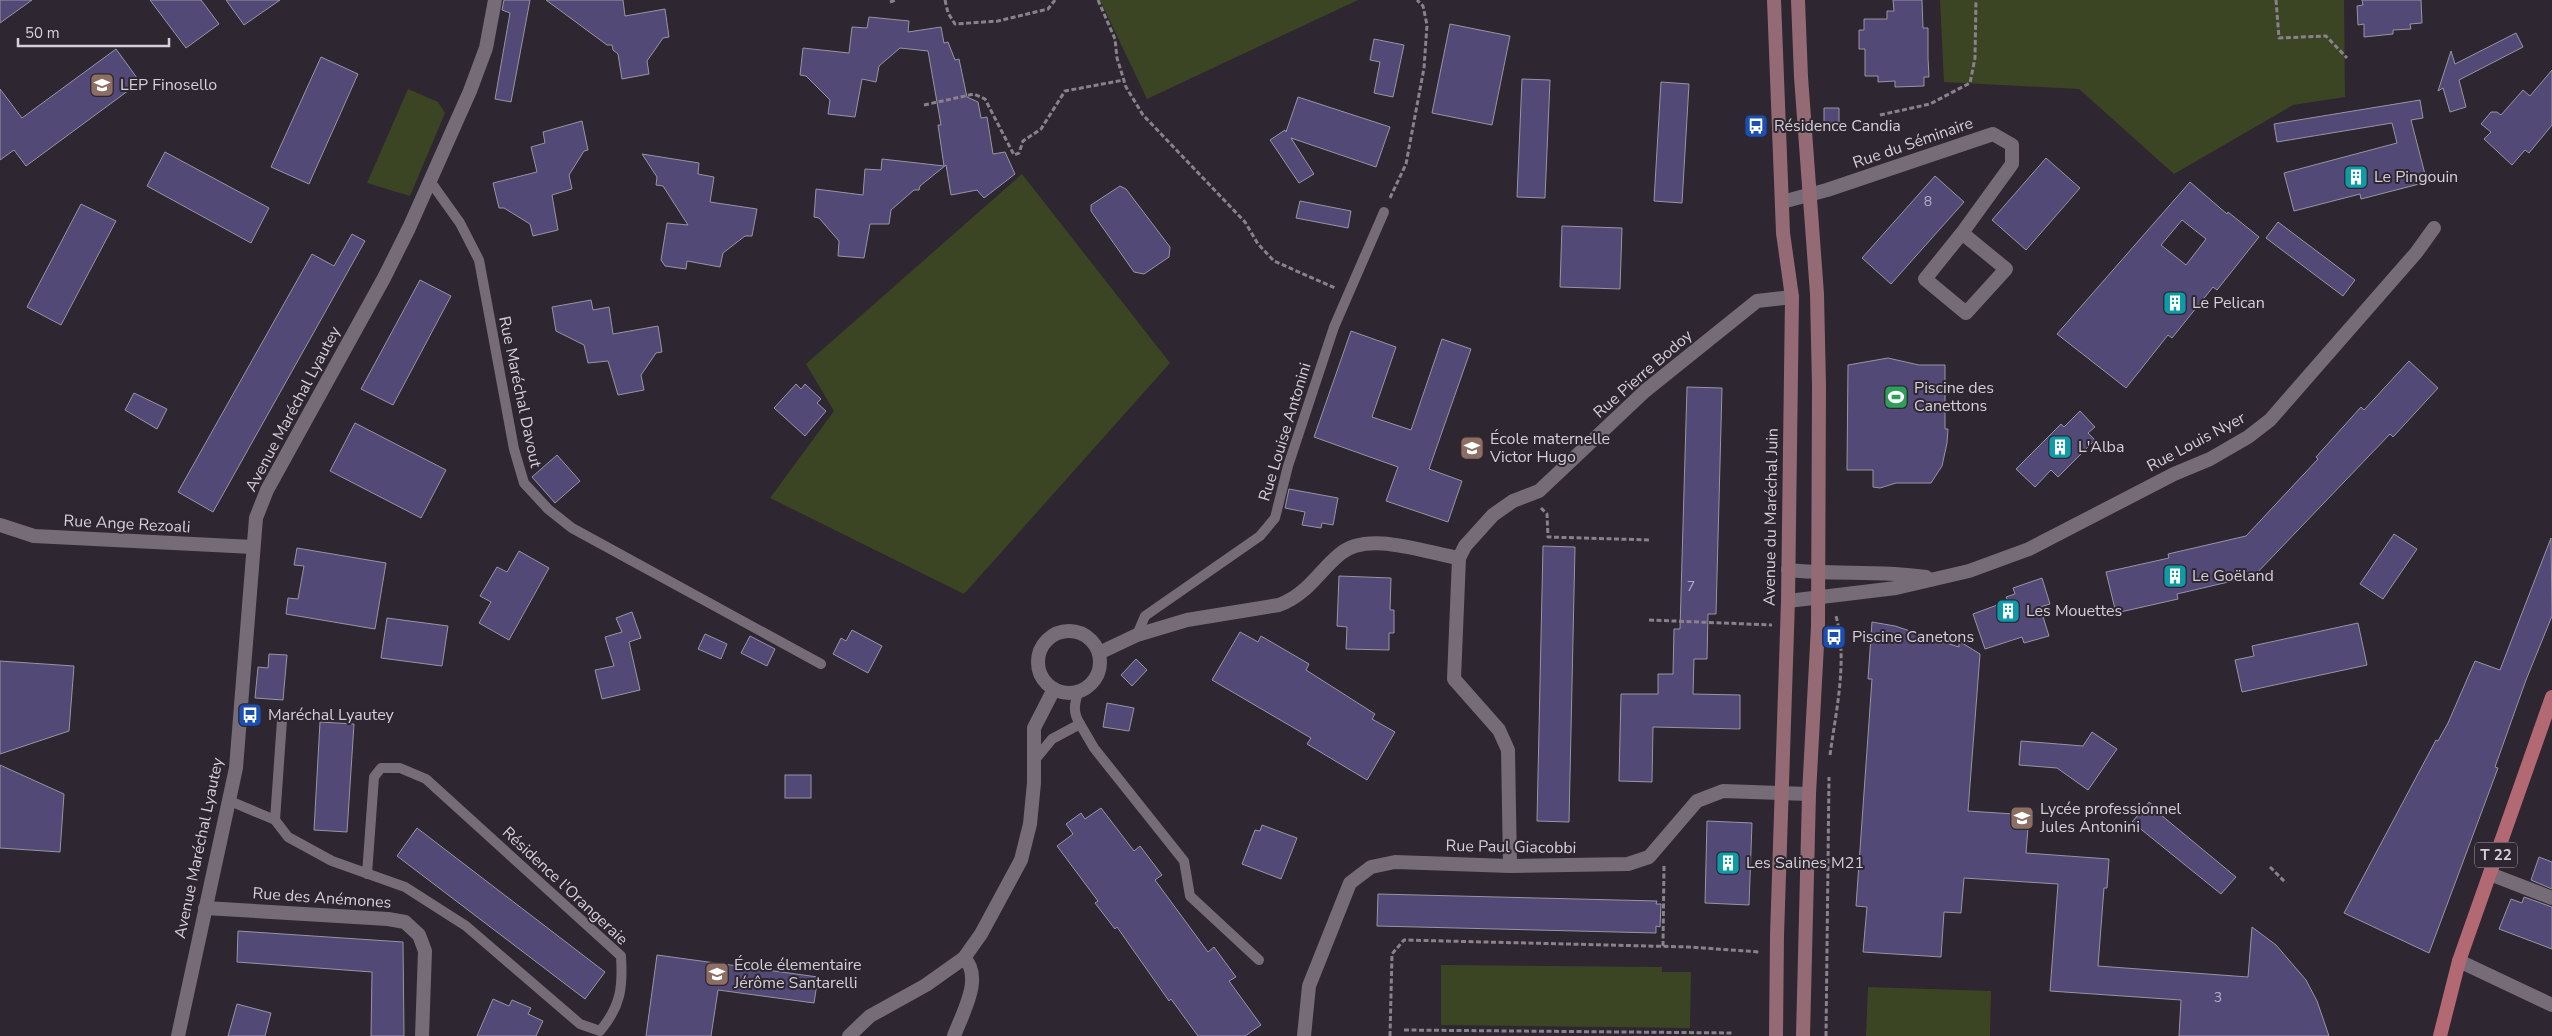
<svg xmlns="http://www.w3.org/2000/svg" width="2552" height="1036" viewBox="0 0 2552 1036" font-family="'Nunito Sans',sans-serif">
  <rect width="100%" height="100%" fill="#2e2630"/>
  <g fill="#3b4524">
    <polygon points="1100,0 1358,0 1147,99"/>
    <polygon points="1940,0 2344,0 2345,97 2293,105 2174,174 2079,89 1944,82"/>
    <polygon points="408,89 438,102 445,113 410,196 367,183"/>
    <polygon points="1022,174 1170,363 964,594 770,498 834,411 806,364"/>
    <polygon points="1441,965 1662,967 1662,972 1691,972 1690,1028 1441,1025"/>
    <polygon points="1868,987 1991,991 1990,1036 1866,1036"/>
  </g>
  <g fill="#534977" stroke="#9795a3" fill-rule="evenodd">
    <polygon points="0,0 32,0 0,23"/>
    <polygon points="150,0 201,0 219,24 186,48"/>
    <polygon points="226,0 280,0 244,25"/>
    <polygon points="504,0 530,0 511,102 495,99 510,13 502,10"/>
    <polygon points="546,0 623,0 625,16 665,9 669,37 663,38 647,61 649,74 622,79 618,54 613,50 612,45 607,45"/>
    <polygon points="1893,0 1922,0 1923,28 1928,28 1928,58 1929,77 1924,77 1924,86 1895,87 1895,81 1878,82 1878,76 1865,76 1865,49 1859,49 1859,30 1864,30 1864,19 1887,19 1887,11 1894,11"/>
    <polygon points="2362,0 2421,0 2422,23 2410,24 2411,29 2393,30 2393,34 2364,37 2364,24 2358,25 2357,6 2363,5"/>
    <polygon points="869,17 909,21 908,32 941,27 944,43 948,42 955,60 959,59 967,97 978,102 981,118 987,117 993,154 1005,152 1015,174 984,198 977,190 951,195 946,165 920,186 919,190 914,190 891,210 889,224 870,224 864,258 838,256 839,241 819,218 814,217 816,189 863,195 865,169 881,170 882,159 944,166 938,125 941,125 928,51 900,48 879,66 876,82 862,79 855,117 828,114 830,100 806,76 800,75 803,48 849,53 852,27 867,28"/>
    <polygon points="1450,24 1510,36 1492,125 1432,113"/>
    <polygon points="2516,33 2523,47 2459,80 2466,107 2450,112 2443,88 2438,91 2451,51 2455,64"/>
    <polygon points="1374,39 1404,45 1393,97 1374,93 1380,62 1370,60"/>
    <polygon points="116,49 140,82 26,166 14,150 0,160 0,89 22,118"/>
    <polygon points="321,57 358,74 309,184 271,167"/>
    <polygon points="2552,70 2552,125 2529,153 2525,150 2512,165 2484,139 2491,132 2481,124 2491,112 2497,112 2501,115 2523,90 2530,96"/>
    <polygon points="1522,79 1550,80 1545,198 1517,197"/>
    <polygon points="1661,82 1689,84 1682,203 1654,201"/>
    <polygon points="1298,97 1390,127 1376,167 1291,138 1314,174 1299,183 1270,140 1285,130 1286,132"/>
    <polygon points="2420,100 2423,118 2411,120 2427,182 2361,199 2360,194 2294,211 2284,173 2397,143 2392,123 2277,142 2274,124"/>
    <polygon points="1824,108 1839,108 1839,125 1824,126"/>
    <polygon points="582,121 588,150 584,151 569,175 572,189 552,195 558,230 533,236 530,224 504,208 499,208 493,183 537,172 531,147 545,143 543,132"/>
    <polygon points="165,152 269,208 251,243 147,186"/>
    <polygon points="642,154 699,163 698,174 714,177 710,202 757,209 752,236 745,236 723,253 720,267 687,261 686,269 665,266 661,260 667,223 688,225 663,186 656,185 657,177"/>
    <polygon points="2046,158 2080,188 2026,250 1992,220"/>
    <polygon points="1935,176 1964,202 1891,284 1862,258"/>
    <path d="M2190 182 2227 214 2228 212 2259 237 2217 290 2213 287 2172 338 2168 335 2126 388 2057 334ZM2182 220 2206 239 2186 265 2161 245Z"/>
    <polygon points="1120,186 1126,189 1170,247 1169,257 1144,274 1134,272 1091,211 1091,205"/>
    <polygon points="1300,201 1351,211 1348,228 1296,218"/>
    <polygon points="81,204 116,221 61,325 27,307"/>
    <polygon points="2278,222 2355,280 2343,296 2266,238"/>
    <polygon points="1562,226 1622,228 1620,289 1560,287"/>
    <polygon points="352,234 365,241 213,512 178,492 312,254 334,266"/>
    <polygon points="420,280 451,296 393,405 361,389"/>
    <polygon points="591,300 593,310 609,307 613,334 658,326 662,352 656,353 641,375 644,390 618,395 608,361 588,363 584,345 556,331 552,307"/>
    <polygon points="1351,331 1396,347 1372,417 1411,430 1442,339 1471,349 1429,469 1462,481 1448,522 1386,501 1398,467 1314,437"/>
    <polygon points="1888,358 1919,365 1945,365 1945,429 1948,429 1947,443 1942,466 1931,483 1896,483 1880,488 1873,487 1873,470 1847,470 1848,365"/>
    <polygon points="2409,361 2438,388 2393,437 2390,434 2254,576 2177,594 2178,599 2116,613 2106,572 2169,558 2168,554 2246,536 2318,459 2316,457 2361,407 2364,410"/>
    <polygon points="796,384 801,389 805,384 821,399 817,403 826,411 805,436 774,408"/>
    <polygon points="1687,387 1722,388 1716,614 1708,614 1707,659 1694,659 1693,694 1740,695 1740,729 1653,727 1652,782 1619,781 1621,694 1658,694 1658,674 1673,674 1674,629 1680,629"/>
    <polygon points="134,393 167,409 157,429 125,410"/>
    <polygon points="2080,411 2095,427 2088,433 2095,440 2058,477 2051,470 2035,487 2016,469 2061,424 2064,427"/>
    <polygon points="355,423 446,470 421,518 330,471"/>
    <polygon points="557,455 580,481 555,503 532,477"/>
    <polygon points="1289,489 1338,498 1333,525 1322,523 1321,528 1302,525 1305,512 1285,508"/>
    <polygon points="2394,534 2417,549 2383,599 2360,584"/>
    <polygon points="2551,538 2552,616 2526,680 2495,767 2498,768 2429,953 2344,913 2436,740 2438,741 2448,723 2475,661 2500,670"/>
    <polygon points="1543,546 1575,547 1569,822 1537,821"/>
    <polygon points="297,548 386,563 375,629 286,614 288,598 298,599 304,566 294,565"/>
    <polygon points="519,551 549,568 509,640 479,623 491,602 480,596 497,567 507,572"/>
    <polygon points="1339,576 1391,578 1390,610 1394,610 1394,633 1389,633 1389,650 1346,649 1347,627 1337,626"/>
    <polygon points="2042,578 2050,604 2040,607 2049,636 2024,643 2022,637 1985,649 1973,614 2008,601 2006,597 2015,594 2013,588"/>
    <polygon points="632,612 641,638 629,642 640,690 602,699 595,670 614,666 605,637 622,632 616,618"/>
    <polygon points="387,618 448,626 442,666 381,658"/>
    <polygon points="1872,622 1895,626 1959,647 1959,641 1980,654 1968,811 2029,815 2026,853 2109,859 2107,888 2104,888 2098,966 2248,977 2252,927 2276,945 2306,980 2317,1001 2329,1036 2179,1036 2181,1000 2050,991 2058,884 1964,878 1961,913 1944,912 1941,957 1863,952 1867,907 1856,906 1872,679 1868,679"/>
    <polygon points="2358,623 2367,665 2242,692 2235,660 2254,656 2252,646"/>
    <polygon points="852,630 882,646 868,673 833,654 841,638 846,641"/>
    <polygon points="1240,632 1258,642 1261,636 1309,664 1306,670 1375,714 1372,719 1395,732 1367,780 1307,744 1311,738 1212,680"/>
    <polygon points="705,634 727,644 721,659 698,649"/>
    <polygon points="750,636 775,649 767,666 741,653"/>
    <polygon points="269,654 287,655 283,700 255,698 258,667 268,668"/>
    <polygon points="1136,659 1147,670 1132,686 1121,675"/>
    <polygon points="0,661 74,666 69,731 0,754"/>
    <polygon points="1107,703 1134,708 1129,731 1103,727"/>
    <polygon points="320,722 354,724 347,832 314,830"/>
    <polygon points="2092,732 2117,749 2088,790 2057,768 2019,765 2021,741 2083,746"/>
    <polygon points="0,765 64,794 60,852 0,848"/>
    <rect x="785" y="775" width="26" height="23"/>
    <polygon points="2149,802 2163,813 2161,815 2236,877 2221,894 2132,822"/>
    <polygon points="1101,808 1134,851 1140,846 1162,875 1155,880 1208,952 1214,947 1236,977 1229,981 1261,1025 1245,1036 1198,1036 1171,999 1169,1001 1117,927 1115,929 1095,903 1098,901 1057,846 1073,834 1066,824 1081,813 1085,819"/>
    <polygon points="1707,821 1752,823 1749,905 1705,903"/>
    <polygon points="1262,825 1297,838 1281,879 1242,864 1255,830 1260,831"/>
    <polygon points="417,828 605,972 585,999 397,856"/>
    <polygon points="2539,857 2552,862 2552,889 2531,880"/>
    <polygon points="1378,894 1657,901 1656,904 1661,904 1660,927 1656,926 1656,933 1377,926"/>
    <polygon points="2524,897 2552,907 2552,949 2499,929 2511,899 2522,903"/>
    <polygon points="238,931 403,942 404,1036 371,1036 372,972 237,962"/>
    <polygon points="657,955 818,977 814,1003 718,990 711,1036 646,1036"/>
    <polygon points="493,999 509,1006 512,1000 531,1008 528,1014 543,1021 536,1036 477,1036"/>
    <polygon points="237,1004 271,1013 265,1036 228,1036"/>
  </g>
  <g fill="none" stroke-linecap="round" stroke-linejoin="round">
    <g stroke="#88828a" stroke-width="3" stroke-dasharray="5 2.5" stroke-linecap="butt">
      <polyline points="945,0 948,13 955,24 998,21 1048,9 1055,0"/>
      <polyline points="1098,0 1115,39 1117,58 1126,87 1143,115 1245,222 1258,244 1274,261 1335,288"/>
      <polyline points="2276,0 2279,38 2326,36 2347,58"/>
      <polyline points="890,2 896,0"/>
      <polyline points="924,105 974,94 985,99 1014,155 1019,153 1023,141 1041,129 1065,91 1124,80"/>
      <polyline points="1880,115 1930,104 1970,83 1975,58 1976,0"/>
      <polyline points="1390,198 1406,164 1424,68 1427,25 1423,6 1417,0"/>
      <polyline points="1541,508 1547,514 1548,537 1651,540"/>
      <polyline points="1649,620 1772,625"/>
      <path d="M1830 755C1836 710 1848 661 1836 616"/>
      <polyline points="2270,867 2286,883"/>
      <polyline points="1663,946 1664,864"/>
      <polyline points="1404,1030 1734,1033"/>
      <polyline points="1390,1036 1392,954 1404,940 1689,947 1760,952"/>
      <polyline points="1826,1036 1829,777"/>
    </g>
    <g stroke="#756c78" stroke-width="10">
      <polyline points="430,181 460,223 479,260 514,449 524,483 548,509 572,528 821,664"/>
      <polyline points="1137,635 1145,616 1260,536 1275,518 1288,466 1334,327 1384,212"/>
      <polyline points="1080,724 1094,748 1184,861 1190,896 1259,960"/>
      <path d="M1034 761 1052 739 1080 724C1073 713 1074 705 1078 693"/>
      <path d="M230 801 275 820 288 837 332 861 405 887 466 926 580 1024 600 1031C621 1006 623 987 621 956L426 779 400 768H381L374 777 367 874"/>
      <polyline points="275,820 282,720"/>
    </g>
    <g stroke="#756c78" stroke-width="14">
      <polyline points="1782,202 1827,190 1993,134 2012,145 2012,164 1962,233 1925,279 1966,313 2006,269 1962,233"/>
      <polyline points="0,525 34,536 253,547"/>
      <path d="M1788 570C1834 575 1880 570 1926 577"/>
      <polyline points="1788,601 1896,588 1969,571 2029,549 2174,474 2210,459 2248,437 2270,420 2416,253 2434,228"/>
      <circle cx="1069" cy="662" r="31"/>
      <path d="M1099 653 1137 635 1187 620 1279 605C1307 595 1319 571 1340 554 1368 530 1426 553 1459 558"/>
      <polyline points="1510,866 1508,750 1499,730 1454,679 1459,558 1465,546 1493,515 1513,501 1539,491 1645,391 1757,301 1792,297"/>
      <polyline points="2490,874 2552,898"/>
      <polyline points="205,908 388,919 405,922 419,935 425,951 422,1036"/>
      <polyline points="2459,961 2552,1005"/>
      <polyline points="849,1036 870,1016 926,985 964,958 981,934 1021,860 1030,824 1034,783 1034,728 1054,689"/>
      <path d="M954 1036C962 1014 984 977 964 958"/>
      <polyline points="1304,1036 1309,986 1350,883 1371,867 1395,862 1510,866 1628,864 1649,857 1697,801 1723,791 1809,794"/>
    </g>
    <polyline stroke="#756c78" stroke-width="14" points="178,1036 236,768 256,518 267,490 384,278 409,228 470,91 486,48 495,0"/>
    <g stroke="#946a75" stroke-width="14">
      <polyline points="1774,0 1783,233 1792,297 1788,601 1777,936 1776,1036"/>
      <polyline points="1798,0 1801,77 1817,294 1819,386 1818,626 1809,794 1803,1036"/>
    </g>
    <polyline stroke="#b36973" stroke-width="14" points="2440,1036 2459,961 2552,697"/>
  </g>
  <defs>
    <g id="school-square" transform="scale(1.25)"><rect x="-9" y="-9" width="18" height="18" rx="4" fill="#8d6e63" stroke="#2e2630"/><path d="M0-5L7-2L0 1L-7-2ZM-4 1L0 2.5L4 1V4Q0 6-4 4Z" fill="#fff"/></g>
    <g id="bus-square" transform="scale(1.25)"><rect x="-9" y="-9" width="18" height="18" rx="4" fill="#1a4fb4" stroke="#2e2630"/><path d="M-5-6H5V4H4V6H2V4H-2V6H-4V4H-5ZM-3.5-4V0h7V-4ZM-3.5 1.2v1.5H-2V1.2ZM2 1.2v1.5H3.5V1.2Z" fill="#fff"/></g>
    <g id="building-square" transform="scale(1.25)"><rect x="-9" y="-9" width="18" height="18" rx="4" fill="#0f9aa8" stroke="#2e2630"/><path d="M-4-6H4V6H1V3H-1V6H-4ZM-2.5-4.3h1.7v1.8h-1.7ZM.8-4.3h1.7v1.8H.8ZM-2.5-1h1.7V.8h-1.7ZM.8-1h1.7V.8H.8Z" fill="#fff"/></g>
    <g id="stadium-square" transform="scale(1.25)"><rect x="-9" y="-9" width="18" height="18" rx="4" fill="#2e9e5b" stroke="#2e2630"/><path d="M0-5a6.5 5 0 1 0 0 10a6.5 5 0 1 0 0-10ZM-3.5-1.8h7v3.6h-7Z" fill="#fff"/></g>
  </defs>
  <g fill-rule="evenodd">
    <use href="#school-square" x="102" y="85"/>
    <use href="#bus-square" x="1756" y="126"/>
    <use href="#building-square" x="2356" y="177"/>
    <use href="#building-square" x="2175" y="303"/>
    <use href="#stadium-square" x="1896" y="397"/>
    <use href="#building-square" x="2060" y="447"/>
    <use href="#school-square" x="1472" y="448"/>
    <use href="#building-square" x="2175" y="576"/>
    <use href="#building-square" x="2008" y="611"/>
    <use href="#bus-square" x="1834" y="637"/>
    <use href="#bus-square" x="250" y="715"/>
    <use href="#school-square" x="2022" y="818"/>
    <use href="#building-square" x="1728" y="863"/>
    <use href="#school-square" x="717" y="974"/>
  </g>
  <g text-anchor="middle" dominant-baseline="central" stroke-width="4" stroke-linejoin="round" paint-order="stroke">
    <g font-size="14" fill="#b4aebf">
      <text x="1928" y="201">8</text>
      <text x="1691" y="586">7</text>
      <text x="2218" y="997">3</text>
    </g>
    <rect fill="#2e2630" stroke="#a39da5" stroke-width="1" x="2475" y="842.5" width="42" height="25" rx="4"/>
    <g font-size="15" font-weight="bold" fill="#d5d0d7">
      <text x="2496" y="855">T 22</text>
    </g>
    <g font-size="16" fill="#d5d0d7" stroke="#2e2630" text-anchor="start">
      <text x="120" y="85">LEP Finosello</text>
      <text x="1774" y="126">Résidence Candia</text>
      <text x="2374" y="177">Le Pingouin</text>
      <text x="2192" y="303">Le Pelican</text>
      <text x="1914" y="388">Piscine des<tspan x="1914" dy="18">Canettons</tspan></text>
      <text x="1490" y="439">École maternelle<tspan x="1490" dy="18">Victor Hugo</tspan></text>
      <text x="2078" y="447">L'Alba</text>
      <text x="2192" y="576">Le Goëland</text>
      <text x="2026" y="611">Les Mouettes</text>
      <text x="1852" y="637">Piscine Canetons</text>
      <text x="268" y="715">Maréchal Lyautey</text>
      <text x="2040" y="809">Lycée professionnel<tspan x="2040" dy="18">Jules Antonini</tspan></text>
      <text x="1746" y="863">Les Salines M21</text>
      <text x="734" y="965">École élementaire<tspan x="734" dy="18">Jérôme Santarelli</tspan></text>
    </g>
    <g font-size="16" fill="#d5d0d7" stroke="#2e2630">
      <text transform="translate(1913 143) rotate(-19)">Rue du Séminaire</text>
      <text transform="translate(1643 374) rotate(-41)">Rue Pierre Bodoy</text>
      <text transform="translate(520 392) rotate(78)">Rue Maréchal Davout</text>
      <text transform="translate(293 409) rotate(-62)">Avenue Maréchal Lyautey</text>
      <text transform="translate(1285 432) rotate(-73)">Rue Louise Antonini</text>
      <text transform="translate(2196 442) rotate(-28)">Rue Louis Nyer</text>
      <text transform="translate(1771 517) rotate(-89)">Avenue du Maréchal Juin</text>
      <text transform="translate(127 524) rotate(3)">Rue Ange Rezoali</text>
      <text transform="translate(1511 847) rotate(1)">Rue Paul Giacobbi</text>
      <text transform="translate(199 848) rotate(-78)">Avenue Maréchal Lyautey</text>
      <text transform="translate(565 886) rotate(43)">Résidence l'Orangeraie</text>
      <text transform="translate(322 898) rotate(4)">Rue des Anémones</text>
    </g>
  </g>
  <path d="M18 38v8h151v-8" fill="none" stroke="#d5d0d7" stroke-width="2.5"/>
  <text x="25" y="38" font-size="15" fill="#d5d0d7" stroke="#2e2630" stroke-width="4" paint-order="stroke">50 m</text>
</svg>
